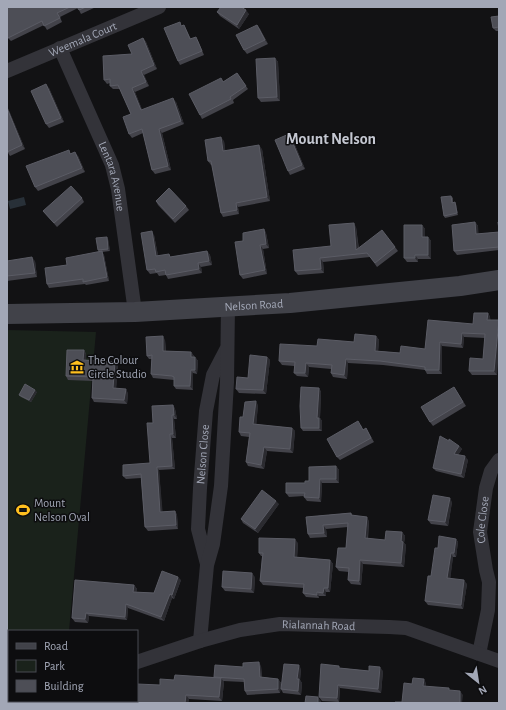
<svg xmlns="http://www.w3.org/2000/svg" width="506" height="710" viewBox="0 0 506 710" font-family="'Alegreya Sans',sans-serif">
  <rect width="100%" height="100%" fill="#121214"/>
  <polygon fill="#1a221b" points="7,330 96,332 69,631 9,631 9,662 7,662"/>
  <polygon fill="#283038" points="24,197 26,205 10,209 8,201"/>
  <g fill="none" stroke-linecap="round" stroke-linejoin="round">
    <g stroke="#333339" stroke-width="14">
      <path id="s1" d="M60 48 112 165 118 189 135 312"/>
      <path id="s2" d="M7 71 159 7"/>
      <path id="s3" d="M207 564 198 529 200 488 206 411 213 375 226 350"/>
      <polyline points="200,641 207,565 213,544 221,486 227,382 228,306"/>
      <path id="s4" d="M479 654 488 610 489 582 486 570 480 532 486 488 491 471 499 460"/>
      <path id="s5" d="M137 662 200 641 240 630 280 624 389 627 406 628 499 661"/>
      <polyline points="7,685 9,685"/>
    </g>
    <path stroke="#414249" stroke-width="20" id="s6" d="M7 314 135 312 290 303 460 286 499 280"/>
  </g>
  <g fill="#43434a">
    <polygon points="7,7 96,7 81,14 78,8 60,17 62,22 47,30 44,25 11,41 8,38"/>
    <polygon points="217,12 249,14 239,29 220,16"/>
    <polygon points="499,16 499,31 496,31 493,28"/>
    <polygon points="184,25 191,39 198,41 204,55 180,65 178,61 182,26"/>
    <polygon points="257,25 260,29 268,44 247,54 244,50"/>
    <polygon points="143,38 146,42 157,69 144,75 149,86 135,92 142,110 176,102 184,124 162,133 171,170 155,174 152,170 143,133 132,138 129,134 131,114 120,89 113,89 110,86 110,83 107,84 104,80 132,54"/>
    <polygon points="275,58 278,62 280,101 261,102 258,98"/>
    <polygon points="237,73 248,89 233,100 234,103 202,119 200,115 223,82"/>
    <polygon points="49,88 64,122 49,128 46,124"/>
    <polygon points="7,106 25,149 10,156 7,151"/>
    <polygon points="289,134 292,138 305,169 290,175 288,171"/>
    <polygon points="224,141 225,151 262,149 270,201 238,207 239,214 223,217 221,213 212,165 211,165 208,161"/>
    <polygon points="71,153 78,156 85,172 38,191 35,187"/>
    <polygon points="451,196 453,198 453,202 456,204 458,215 445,218 444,216"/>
    <polygon points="82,198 84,202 57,227 43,211"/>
    <polygon points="156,201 186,206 189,210 175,223 158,205"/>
    <polygon points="475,222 478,226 478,234 499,232 499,250 457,255 454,251"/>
    <polygon points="422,225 425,229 425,237 428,237 431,241 431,259 418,259 418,262 407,262 404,258"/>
    <polygon points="356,227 359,249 395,247 398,251 377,267 370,257 323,262 324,273 298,275 295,271 331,246"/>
    <polygon points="264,229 266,233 269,248 263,249 267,274 243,279 240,275 243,241"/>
    <polygon points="154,235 158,256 171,257 207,251 210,255 212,265 201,267 202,273 168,279 166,275 159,276 157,273 150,274 147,270"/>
    <polygon points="108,239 110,251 102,252 104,255 109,281 86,285 85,284 49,288 47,284 67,265 99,252 98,250"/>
    <polygon points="7,261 35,261 37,277 7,281"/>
    <polygon points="488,313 490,317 497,375 472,375 469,371 483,359 485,338 464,337 463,348 442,346 442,374 427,374 425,370 383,365 348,363 347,379 333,377 331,373 331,369 309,367 308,377 297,376 294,373 294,366 282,365 279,361 317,346 354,342 376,336 379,340 378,351 400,353 425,349 473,324"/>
    <polygon points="165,340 166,351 191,352 194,356 193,357 195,357 198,361 197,374 193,373 193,390 176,389 174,386 174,380 153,378 151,374 152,359 149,359 147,356"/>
    <polygon points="84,350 86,354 86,360 118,366 116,388 128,393 127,404 94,402 92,398 93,381 68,380 66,376"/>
    <polygon points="267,357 270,360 266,394 239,393 236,389 248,378"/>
    <polygon points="454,387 466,406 433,426 430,422"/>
    <polygon points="319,388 321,392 320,418 322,421 322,431 303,431 301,428"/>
    <polygon points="37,392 31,402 21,397 19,395"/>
    <polygon points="173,405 175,409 177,419 174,419 176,438 172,438 175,469 159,470 162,512 175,511 177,515 178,529 148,531 145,527 141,478 126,479 123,476 150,463 153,423"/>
    <polygon points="258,405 256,425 292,428 295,431 293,453 267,451 264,469 248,466 246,462 249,437 241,436 239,432 243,417"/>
    <polygon points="361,425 363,430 366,428 374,442 340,460 337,457"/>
    <polygon points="449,441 459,446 462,449 458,455 468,460 464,478 436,471 433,468"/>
    <polygon points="336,466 339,470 339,483 322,483 321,502 307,501 304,497 304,496 289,497 286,493"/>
    <polygon points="452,502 448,526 431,524 428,520"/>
    <polygon points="279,504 258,533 243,523 241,519"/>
    <polygon points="351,513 353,516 369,521 368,539 385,540 402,532 405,536 404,543 406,545 404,567 363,564 361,585 351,584 348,580 349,572 339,571 336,567 346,548 348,527 326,529 327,537 310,538 308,534 306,517"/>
    <polygon points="456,539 458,542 456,557 453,557 450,578 467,584 463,609 428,605 425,601 438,548"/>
    <polygon points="298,543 297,557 330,560 333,564 330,592 326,592 326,596 319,596 319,598 306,597 303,593 304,588 263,585 260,581 262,556 261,556 259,553"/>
    <polygon points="255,577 254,593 225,591 222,587"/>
    <polygon points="181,580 174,599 172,598 164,621 128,608 127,620 89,616 88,623 75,622 72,618 134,585 137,589 136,592 154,593"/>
    <polygon points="261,666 262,677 278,679 281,683 280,693 247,695 245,691 244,682 223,681 224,682 222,701 189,699 188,703 120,703 160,685 174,680 214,677 243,667"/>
    <polygon points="341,668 369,671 383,671 381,693 340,688 339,702 322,701 319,697"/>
    <polygon points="301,669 300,680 302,683 301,695 283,693 281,689"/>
  </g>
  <g fill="#2b2b30">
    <polygon points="246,10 249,14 239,29 237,25"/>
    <polygon points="257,25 260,29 268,44 265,40"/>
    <polygon points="143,38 146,42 157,69 154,65"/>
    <polygon points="275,58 278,62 280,101 277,97"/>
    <polygon points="141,71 144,75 149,86 146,82"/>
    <polygon points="46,84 49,88 64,122 61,118"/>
    <polygon points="132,88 135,92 144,114 141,110"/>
    <polygon points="173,98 176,102 184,124 181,121"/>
    <polygon points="7,106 25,149 22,145 7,108"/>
    <polygon points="159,129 162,133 171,170 168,166"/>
    <polygon points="289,134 292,138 305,169 302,165"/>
    <polygon points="221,137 224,141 226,155 223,151"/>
    <polygon points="259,145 262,149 270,201 267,197"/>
    <polygon points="75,152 78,156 85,172 82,168"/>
    <polygon points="455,202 456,204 458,215 457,213"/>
    <polygon points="236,203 238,207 239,214 237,210"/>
    <polygon points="475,222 478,226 479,238 476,234"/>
    <polygon points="354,223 356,227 359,254 356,250"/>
    <polygon points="422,225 425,229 425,241 422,237"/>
    <polygon points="264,229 266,233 269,248 266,244"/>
    <polygon points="152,231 154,235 159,260 156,256"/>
    <polygon points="107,237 108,239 110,251 108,249"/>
    <polygon points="428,237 431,241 431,259 428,255"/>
    <polygon points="260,245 263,249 267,274 265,270"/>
    <polygon points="102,251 104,255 109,281 107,277"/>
    <polygon points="207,251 210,255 212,265 209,261"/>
    <polygon points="415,255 418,259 418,262 415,258"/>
    <polygon points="32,257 35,261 37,277 35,273"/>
    <polygon points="320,258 323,262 324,273 321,269"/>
    <polygon points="198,263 201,267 202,273 199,269"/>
    <polygon points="488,313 490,317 490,324 487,320"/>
    <polygon points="499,320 499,352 497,375 494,371"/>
    <polygon points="462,333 464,337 463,348 461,344"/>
    <polygon points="163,336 165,340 166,354 163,351"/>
    <polygon points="376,336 379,340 378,355 375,351"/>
    <polygon points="440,342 442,346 442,374 439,370"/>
    <polygon points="84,350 86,354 86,364 83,360"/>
    <polygon points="191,352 194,356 193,361 191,357"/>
    <polygon points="195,357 198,361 197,374 195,370"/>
    <polygon points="267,357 270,360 266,394 263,390"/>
    <polygon points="346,359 348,363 347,379 344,375"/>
    <polygon points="115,362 118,366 116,391 113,388"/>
    <polygon points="306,363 309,367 308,377 305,373"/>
    <polygon points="191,370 193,373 193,390 190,386"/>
    <polygon points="319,388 321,392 320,418 322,421 322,431 319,428 317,418"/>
    <polygon points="126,389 128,393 127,404 124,400"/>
    <polygon points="35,390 37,392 31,402 29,400"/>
    <polygon points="256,401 258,405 256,428 253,424"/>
    <polygon points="173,405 175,409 177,419 174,415"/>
    <polygon points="172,415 174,419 176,438 173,434"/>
    <polygon points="292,428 295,431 293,453 290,449"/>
    <polygon points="170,434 172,438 175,469 172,466"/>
    <polygon points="459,446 462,449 456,458 454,454"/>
    <polygon points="264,447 267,451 264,469 261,465"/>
    <polygon points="465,456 468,460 464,478 461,474"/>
    <polygon points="336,466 339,470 339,483 336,479"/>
    <polygon points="157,467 159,470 163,516 160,512"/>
    <polygon points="320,479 322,483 321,502 319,498"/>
    <polygon points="450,498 452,502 448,526 445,522"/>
    <polygon points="276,501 279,504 258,533 255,529"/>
    <polygon points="175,511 177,515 178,529 176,525"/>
    <polygon points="367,517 369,521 367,542 365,538"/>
    <polygon points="323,525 326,529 327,537 324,533"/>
    <polygon points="402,532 405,536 404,543 406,545 404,567 401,563"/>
    <polygon points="295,539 298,543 297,561 294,557"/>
    <polygon points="456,539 458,542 456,557 454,553"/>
    <polygon points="451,553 453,557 450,582 447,578"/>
    <polygon points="330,560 333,564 330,592 328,588"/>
    <polygon points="360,560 363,564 361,585 359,581"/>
    <polygon points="252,573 255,577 254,593 251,589"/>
    <polygon points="178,577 181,580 174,599 172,595"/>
    <polygon points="464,580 467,584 463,609 461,605"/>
    <polygon points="134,585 137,589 136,596 133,592"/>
    <polygon points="324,588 326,592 326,596 323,593"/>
    <polygon points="317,592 319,596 319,598 317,595"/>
    <polygon points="170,594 172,598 164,621 161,617"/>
    <polygon points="126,604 128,608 127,620 125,617"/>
    <polygon points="86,613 89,616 88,623 85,619"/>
    <polygon points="259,662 261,666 262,681 260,677"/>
    <polygon points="299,665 301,669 300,680 302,683 301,695 298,691 297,679"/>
    <polygon points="380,667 383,671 381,693 378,689"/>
    <polygon points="221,678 224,682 222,701 219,697"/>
    <polygon points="278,679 281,683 280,693 278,689"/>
    <polygon points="424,679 426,683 426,690 423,686"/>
    <polygon points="338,685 340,688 339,702 337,698"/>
    <polygon points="460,691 463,695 462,703 460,703"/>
    <polygon points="186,695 189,699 188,703 185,703"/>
    <polygon points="318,697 321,701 321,703 318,703"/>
  </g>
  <g fill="#4d4e56" stroke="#5b5c65">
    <polygon points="7,7 70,7 57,13 60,18 44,26 42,21 8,38 7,36"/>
    <polygon points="77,7 86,7 79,10"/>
    <polygon points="221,7 241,7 246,10 237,25 217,12"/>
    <polygon points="499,16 499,27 493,28 491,17"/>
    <polygon points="180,22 181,26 184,25 190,39 196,37 202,51 178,61 164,28"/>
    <polygon points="257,25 265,40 244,50 236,35"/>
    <polygon points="143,38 154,65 141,71 146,82 132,88 141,110 173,98 181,121 159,129 168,166 152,170 142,129 129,134 123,117 131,114 118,85 110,86 110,79 104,80 103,56 132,54 128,45"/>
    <polygon points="275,58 277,97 258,98 256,59"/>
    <polygon points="237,73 246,86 230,97 231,99 200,115 189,94 221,78 223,82"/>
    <polygon points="46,84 61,118 46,124 31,91"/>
    <polygon points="7,108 22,145 7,152"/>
    <polygon points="289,134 302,165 288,171 275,140"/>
    <polygon points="221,137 223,151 259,145 267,197 236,203 237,210 221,213 211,161 208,161 205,140"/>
    <polygon points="69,150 70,154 75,152 82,168 35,187 26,166"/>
    <polygon points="71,186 82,198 54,223 43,211"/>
    <polygon points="169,188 186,206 173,219 156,201"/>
    <polygon points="451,196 452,203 455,202 457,213 444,216 441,197"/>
    <polygon points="475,222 476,234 499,232 499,248 499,247 454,251 452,225"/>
    <polygon points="498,222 499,222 499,230"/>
    <polygon points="354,223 356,250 382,230 395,247 375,263 367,253 320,258 321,269 295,271 293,250 331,246 329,225"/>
    <polygon points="404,225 422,225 422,237 428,237 428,255 415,255 415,258 404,258"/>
    <polygon points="264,229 266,244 260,245 265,270 240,275 235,242 243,241 243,233"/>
    <polygon points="152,231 156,256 169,254 170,257 207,251 209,261 198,263 199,269 166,275 165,270 156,272 155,269 147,270 141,233"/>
    <polygon points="107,237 108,249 98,250 96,238"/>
    <polygon points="102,251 107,277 83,282 83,279 47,284 45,268 67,265 66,258"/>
    <polygon points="32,257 35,273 7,276 7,261"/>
    <polygon points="474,313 488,313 487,320 499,320 494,371 469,371 470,358 483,359 485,334 462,333 461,344 440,342 439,370 425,370 425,367 380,361 346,359 344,375 331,373 332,365 306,363 305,373 294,373 295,362 279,361 280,344 317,346 318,339 354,342 355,334 376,336 375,351 400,353 401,346 425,349 428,320 473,324"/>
    <polygon points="163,336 163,351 191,352 191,357 195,357 195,370 191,370 190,386 174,386 174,377 172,376 151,374 152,355 147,356 146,337"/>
    <polygon points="67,350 84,350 83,360 115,362 113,388 126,389 124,400 92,398 93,377 66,376"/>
    <polygon points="250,355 267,357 263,390 236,389 237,377 248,378"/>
    <polygon points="25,384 35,390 29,400 19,395"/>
    <polygon points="301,387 319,388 317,418 319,418 319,428 301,428 300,406"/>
    <polygon points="454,387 463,402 430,422 421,407"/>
    <polygon points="256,401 253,424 292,428 290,449 264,447 261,465 246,462 250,433 239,432 240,417 243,417 245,402"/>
    <polygon points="173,405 174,415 172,415 173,434 170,434 172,466 157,467 160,512 175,511 176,525 145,527 141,474 123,476 123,465 150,463 147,423 153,423 152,406"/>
    <polygon points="358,421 363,430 366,428 371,438 337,457 327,439"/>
    <polygon points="440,436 449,441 449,439 459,446 454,454 465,456 461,474 433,468"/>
    <polygon points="336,466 336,479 320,479 319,498 304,497 305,493 286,493 286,483 305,483 305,481 309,481 309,467"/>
    <polygon points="262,490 276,501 255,529 241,519"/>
    <polygon points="433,495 450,498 445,522 428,520"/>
    <polygon points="351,513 351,515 367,517 365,538 385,540 386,531 402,532 401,541 403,542 401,563 360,560 359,581 348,580 349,568 336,567 338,548 346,548 348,523 323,525 324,533 308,534 306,517"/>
    <polygon points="439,536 456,539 454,553 451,553 447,578 464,580 461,605 425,601 428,576 431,576 435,548 438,548"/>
    <polygon points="259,538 295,539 294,557 330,560 328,588 324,588 323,593 317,592 317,595 303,593 304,584 260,581 263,553 259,553"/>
    <polygon points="162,571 178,577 172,595 170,594 161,617 126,604 125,617 86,613 85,619 72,618 75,580 134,585 133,592 154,593"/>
    <polygon points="223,571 252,573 251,589 222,587"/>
    <polygon points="259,662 260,677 278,679 278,689 245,691 244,679 214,677 215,665 243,667 243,663"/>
    <polygon points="284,664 299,665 297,679 299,679 298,691 281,689"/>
    <polygon points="321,664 339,666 339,668 369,671 369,666 380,667 378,689 338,685 337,698 319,697"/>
    <polygon points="175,675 221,678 219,697 186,695 185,703 120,703 121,701 137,701 137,684 160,685 160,679 174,680"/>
    <polygon points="413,678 424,679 423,686 449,688 449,690 460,691 460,703 395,703 395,702 402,702 404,683 412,684"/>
    <polygon points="306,696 318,697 318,703 305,703"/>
  </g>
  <defs>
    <g id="museum-bare" transform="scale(1.08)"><path d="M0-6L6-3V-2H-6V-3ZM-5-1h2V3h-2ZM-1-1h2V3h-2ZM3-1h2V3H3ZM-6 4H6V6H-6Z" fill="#ffc01f" stroke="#0d0d0f" stroke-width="2.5" paint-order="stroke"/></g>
    <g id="stadium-bare" transform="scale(1.08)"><path d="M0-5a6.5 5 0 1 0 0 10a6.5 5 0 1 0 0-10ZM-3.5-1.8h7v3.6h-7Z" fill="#ffc01f" stroke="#0d0d0f" stroke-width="2.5" paint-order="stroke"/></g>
  </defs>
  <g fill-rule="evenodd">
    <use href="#museum-bare" x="77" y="367"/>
    <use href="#stadium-bare" x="23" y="510"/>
  </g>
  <g text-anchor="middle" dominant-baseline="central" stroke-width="3" stroke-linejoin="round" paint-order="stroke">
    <g font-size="12" fill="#a2a7b6" stroke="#0d0d0f">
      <text stroke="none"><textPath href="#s2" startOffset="82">Weemala Court</textPath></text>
      <text stroke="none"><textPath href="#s1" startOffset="139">Lentara Avenue</textPath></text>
      <text stroke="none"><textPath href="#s6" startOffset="247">Nelson Road</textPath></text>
      <text stroke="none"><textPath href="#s3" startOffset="111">Nelson Close</textPath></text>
      <text stroke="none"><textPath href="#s4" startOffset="136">Cole Close</textPath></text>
      <text stroke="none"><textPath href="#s5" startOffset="187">Rialannah Road</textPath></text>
    </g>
    <g font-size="12" fill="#a2a7b6" stroke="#0d0d0f" text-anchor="start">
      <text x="88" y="360">The Colour<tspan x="88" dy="14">Circle Studio</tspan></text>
      <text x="34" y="503">Mount<tspan x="34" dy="14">Nelson Oval</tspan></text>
    </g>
    <g font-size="16" font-weight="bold" fill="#c4c7d1" stroke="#0d0d0f">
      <text x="331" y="139">Mount Nelson</text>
    </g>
  </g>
  <rect width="506" height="710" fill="none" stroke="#a2a7b6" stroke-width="16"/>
  <rect x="8" y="630" width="130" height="72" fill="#0d0d0f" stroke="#494b52"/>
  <rect x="16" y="643" width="20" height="6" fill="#414249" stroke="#494b52"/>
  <text x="44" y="650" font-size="12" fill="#a2a7b6">Road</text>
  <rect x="16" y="660" width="20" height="12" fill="#1a221b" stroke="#494b52"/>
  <text x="44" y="670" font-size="12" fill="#a2a7b6">Park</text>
  <rect x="16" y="680" width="20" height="12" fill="#4d4e56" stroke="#494b52"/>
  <text x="44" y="690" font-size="12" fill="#a2a7b6">Building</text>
  <g transform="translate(478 682) rotate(150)" stroke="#0d0d0f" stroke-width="3" paint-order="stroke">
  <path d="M0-3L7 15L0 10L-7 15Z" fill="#a2a7b6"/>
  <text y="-6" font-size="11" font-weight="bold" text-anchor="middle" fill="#a2a7b6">N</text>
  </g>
</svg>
